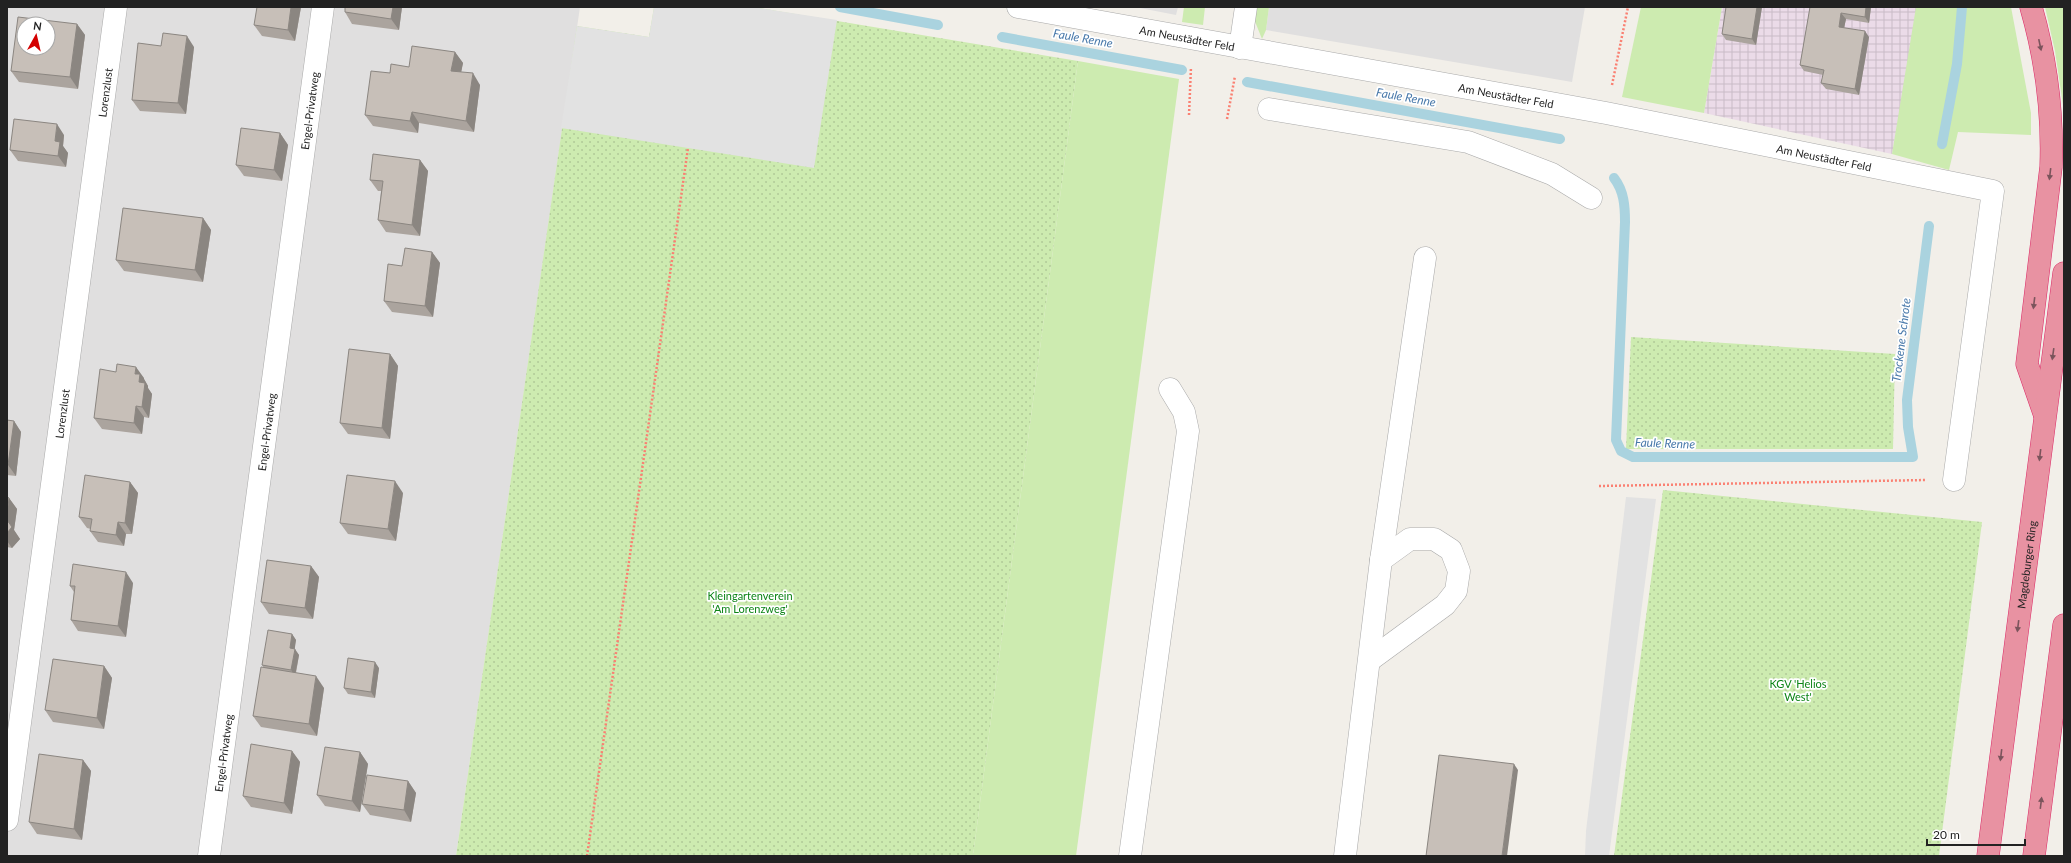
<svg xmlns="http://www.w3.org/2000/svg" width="2071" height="863" viewBox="0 0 2071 863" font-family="Lato,sans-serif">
  <defs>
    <pattern id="industrial-grid" width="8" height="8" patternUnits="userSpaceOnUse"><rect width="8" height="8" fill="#ebdbe8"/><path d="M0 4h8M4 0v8" fill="none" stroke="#c9bcc7"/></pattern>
    <pattern id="garden-dots" width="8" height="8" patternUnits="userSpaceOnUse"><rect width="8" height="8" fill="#cdebb0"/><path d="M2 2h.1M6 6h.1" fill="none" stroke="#b0c997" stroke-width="1.8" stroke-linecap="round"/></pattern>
  </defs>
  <rect width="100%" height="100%" fill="#f2efe9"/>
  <g fill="#e0dfdf" fill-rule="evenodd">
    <path d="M7 7H580L456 856H7ZM24 24H48V48H24Z"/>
    <polygon points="1135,7 1178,7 1176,15"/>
    <polygon points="1269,7 1585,7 1572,82 1266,30"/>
  </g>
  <polygon fill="url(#industrial-grid)" points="1722,7 1919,7 1892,154 1704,113"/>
  <g fill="#cdebb0">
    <polygon points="1184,7 1205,7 1203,25 1182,22"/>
    <polygon points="1255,7 1269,7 1266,30 1262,39 1254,19"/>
    <polygon points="1641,7 1722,7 1704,113 1622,97"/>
    <polygon points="1916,7 2011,7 2031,113 2031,135 1958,132 1949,170 1892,154"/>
    <polygon points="2045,7 2064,7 2064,112 2055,51"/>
    <polygon points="1078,61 1179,79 1076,856 973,856"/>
  </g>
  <g fill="url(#garden-dots)">
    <polygon points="654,7 753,7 1078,61 973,856 456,856 577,26 649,37"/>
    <polygon points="1631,337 1895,354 1893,449 1626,449"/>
    <polygon points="1663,490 1982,522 1939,856 1614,856"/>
  </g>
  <g fill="#e2e2e2">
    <polygon points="654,7 753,7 837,20 814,168 561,128 577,26 649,37"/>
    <polygon points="1626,497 1656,499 1609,856 1585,856 1586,831"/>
  </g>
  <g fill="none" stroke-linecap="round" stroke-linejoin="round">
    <g stroke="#aad3df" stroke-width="10">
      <polyline points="840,7 938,25"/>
      <polyline points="1002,37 1182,70"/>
      <polyline points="1247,82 1560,139"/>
      <polyline points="1942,144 1957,64 1962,7"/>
      <path d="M1614 178C1624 191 1625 206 1625 222L1616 440 1621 451 1633 457H1913L1908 427 1907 400 1929 226"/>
    </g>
    <g stroke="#a9a9a9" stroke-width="23">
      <g id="minor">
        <path id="s1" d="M1018 7 1606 113 1993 191 1954 480"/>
        <polyline points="1240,48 1246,7"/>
        <polyline points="1269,109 1468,142 1552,174 1591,198"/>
        <polyline points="1370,660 1445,605 1456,591 1459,571 1451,550 1434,539 1410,539 1381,560"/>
        <path id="s2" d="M7 820 116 7"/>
        <path id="s3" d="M209 856 323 7"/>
        <polyline points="1130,856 1188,431 1184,412 1170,389"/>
        <polyline points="1345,856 1381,560 1425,258"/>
      </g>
    </g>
    <g stroke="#dc2a67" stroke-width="23">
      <g id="highway">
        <path d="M2031 7C2046 59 2053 113 2051 167L2027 364 2044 413"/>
        <path id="s4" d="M1988 856 2064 273"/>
        <polyline points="2034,856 2064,625"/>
      </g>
    </g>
    <g stroke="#fa8072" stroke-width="2.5" stroke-dasharray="2 2" stroke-linecap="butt">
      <polyline points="1612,85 1628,7"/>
      <polyline points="1189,115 1191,67"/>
      <polyline points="1227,119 1235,76"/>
      <polyline points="1599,486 1926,480"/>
      <polyline points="587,856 688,148"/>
    </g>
    <use href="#minor" stroke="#fff" stroke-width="22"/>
    <use href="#highway" stroke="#e892a2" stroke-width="22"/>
  </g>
  <g fill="#aba49e">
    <polygon points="301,7 295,41 262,36 254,25"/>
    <polygon points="402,7 399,30 352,24 345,12"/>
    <polygon points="1726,7 1762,7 1756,45 1726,40 1722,34"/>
    <polygon points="1810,7 1871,7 1869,23 1846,19 1844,28 1869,37 1859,95 1826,89 1821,83 1823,75 1804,71 1800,65"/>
    <polygon points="77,24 85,35 78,89 19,82 11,71"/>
    <polygon points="161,46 194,47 186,114 140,111 132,100"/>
    <polygon points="455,52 463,63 461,72 480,85 474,132 419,123 418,133 373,126 365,115 390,73 409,67"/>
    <polygon points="280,133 288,145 282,181 244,176 236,165"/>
    <polygon points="64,135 63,146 68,153 66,167 18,161 10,150"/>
    <polygon points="420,160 428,171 420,236 386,232 378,220 381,191 378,191 370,180"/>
    <polygon points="203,218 211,230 203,282 124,271 116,260"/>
    <polygon points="432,252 440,263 433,317 392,312 384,301 402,266"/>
    <polygon points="390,354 398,366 390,439 348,434 340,423"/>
    <polygon points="116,372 144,378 144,379 148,386 148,388 152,394 149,418 144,417 142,434 102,429 94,418"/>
    <polygon points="7,420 14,421 21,432 16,476 7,475"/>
    <polygon points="130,482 138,493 132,534 126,534 124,546 98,542 90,531 91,529 87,528 79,517"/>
    <polygon points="403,493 396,541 348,534 340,523"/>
    <polygon points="7,497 9,498 17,509 14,530 20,539 12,548 7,547"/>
    <polygon points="311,566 319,577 313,619 269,614 261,602"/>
    <polygon points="133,583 126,637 78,631 71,620 74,592 70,586"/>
    <polygon points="292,634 296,640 294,649 299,655 296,673 324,688 317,736 261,727 253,716 264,668 262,665"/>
    <polygon points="104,666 112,678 104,729 53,722 45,710"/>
    <polygon points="379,668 375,698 348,694 344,688"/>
    <polygon points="292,751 300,762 292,814 251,807 243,796"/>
    <polygon points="360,752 368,764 360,812 325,806 317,795"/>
    <polygon points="83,760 91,771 82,840 37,834 29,822"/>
    <polygon points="408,781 416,793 411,822 370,815 362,804"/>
  </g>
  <g fill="#8b8681">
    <polygon points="291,7 301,7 295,41 288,30"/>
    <polygon points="393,7 402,7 399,30 391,19"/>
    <polygon points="1757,7 1762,7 1756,45 1752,39"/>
    <polygon points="1866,7 1871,7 1869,23 1865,17"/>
    <polygon points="1841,13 1846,19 1843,33 1839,27"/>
    <polygon points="77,24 85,35 78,89 70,77"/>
    <polygon points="1865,31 1869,37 1859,95 1855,89"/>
    <polygon points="187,36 194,47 186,114 178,103"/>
    <polygon points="455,52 463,63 459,83 451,71"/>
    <polygon points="473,73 480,85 474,132 466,121"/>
    <polygon points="412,112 419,123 418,133 410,121"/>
    <polygon points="57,124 64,135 63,146 68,153 66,167 58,156 55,141"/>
    <polygon points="280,133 288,145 282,181 274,170"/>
    <polygon points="420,160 428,171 420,236 412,225"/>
    <polygon points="203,218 211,230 203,282 195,270"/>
    <polygon points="432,252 440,263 433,317 425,306"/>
    <polygon points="390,354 398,366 390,439 382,428"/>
    <polygon points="136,367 144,378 144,379 148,386 148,388 152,394 149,418 142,407 139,382 135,374"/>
    <polygon points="136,406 144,417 142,434 134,423"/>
    <polygon points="14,421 21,432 16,476 8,465"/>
    <polygon points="395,481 403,493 396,541 388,529"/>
    <polygon points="130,482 138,493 132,534 125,523"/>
    <polygon points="9,498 17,509 14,530 20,539 12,548 7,541 7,515"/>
    <polygon points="118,522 126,534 124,546 116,535"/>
    <polygon points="311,566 319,577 313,619 305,608"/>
    <polygon points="126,572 133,583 126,637 118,626"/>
    <polygon points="292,634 296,640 294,654 290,648"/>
    <polygon points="295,649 299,655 295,676 291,670"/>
    <polygon points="375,662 379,668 375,698 371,692"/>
    <polygon points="104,666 112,678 104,729 97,718"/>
    <polygon points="316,676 324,688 317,736 309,724"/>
    <polygon points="292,751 300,762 292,814 284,803"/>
    <polygon points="360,752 368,764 360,812 352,801"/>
    <polygon points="83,760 91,771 82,840 74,829"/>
    <polygon points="1514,764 1518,770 1507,856 1502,856"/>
    <polygon points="408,781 416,793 411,822 404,810"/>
  </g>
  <g fill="#c7bfb8" stroke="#8b8681" fill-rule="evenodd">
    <polygon points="257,7 291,7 288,30 254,25"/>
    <polygon points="345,7 393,7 391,19 345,12"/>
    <polygon points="1726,7 1757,7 1752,39 1722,34"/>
    <polygon points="1810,7 1866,7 1865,17 1841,13 1839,27 1865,31 1855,89 1821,83 1824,70 1800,65"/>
    <path d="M18 17 77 24 70 77 11 71ZM24 24H48V48H24Z"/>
    <polygon points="163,33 187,36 178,103 132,100 138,43 161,46"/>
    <polygon points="412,46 455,52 451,71 473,73 466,121 412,112 410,121 365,115 371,71 390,73 391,64 409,67"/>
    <polygon points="14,119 57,124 55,141 60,142 58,156 10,150"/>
    <polygon points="241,128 280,133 274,170 236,165"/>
    <polygon points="373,154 420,160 412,225 378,220 383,181 370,180"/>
    <polygon points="123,208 203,218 195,270 116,260"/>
    <polygon points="405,248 432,252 425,306 384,301 388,264 402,266"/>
    <polygon points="349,349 390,354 382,428 340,423"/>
    <polygon points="117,364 136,367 135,374 140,374 139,382 145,383 142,407 136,406 134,423 94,418 100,369 116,372"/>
    <polygon points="7,420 14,421 8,465 7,465"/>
    <polygon points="85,475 130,482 125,523 118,522 116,535 90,531 92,519 79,517"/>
    <polygon points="347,475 395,481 388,529 340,523"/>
    <polygon points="7,497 9,498 7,515"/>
    <polygon points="7,520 12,527 7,533"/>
    <polygon points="267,560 311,566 305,608 261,602"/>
    <polygon points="73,564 126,572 118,626 71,620 75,586 70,586"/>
    <polygon points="268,630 292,634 290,648 295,649 291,670 262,665"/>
    <polygon points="348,658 375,662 371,692 344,688"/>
    <polygon points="53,659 104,666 97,718 45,710"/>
    <polygon points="261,667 316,676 309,724 253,716"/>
    <polygon points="251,744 292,751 284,803 243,796"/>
    <polygon points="325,747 360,752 352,801 317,795"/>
    <polygon points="39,754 83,760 74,829 29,822"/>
    <polygon points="1439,755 1514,764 1502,856 1426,856"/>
    <polygon points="367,775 408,781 404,810 362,804"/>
  </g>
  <defs><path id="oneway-solid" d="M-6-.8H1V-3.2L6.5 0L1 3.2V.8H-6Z"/></defs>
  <g fill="#7b545c">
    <use href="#oneway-solid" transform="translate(2040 45) rotate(78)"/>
    <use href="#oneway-solid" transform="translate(2050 174) rotate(97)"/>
    <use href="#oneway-solid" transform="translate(2034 303) rotate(97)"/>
    <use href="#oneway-solid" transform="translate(2053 354) rotate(98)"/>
    <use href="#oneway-solid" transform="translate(2040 455) rotate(97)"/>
    <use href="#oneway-solid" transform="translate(2018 626) rotate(97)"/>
    <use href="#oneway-solid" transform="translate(2001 755) rotate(97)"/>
    <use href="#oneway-solid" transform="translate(2041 803) rotate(-83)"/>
  </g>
  <g text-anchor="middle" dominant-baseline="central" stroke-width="3.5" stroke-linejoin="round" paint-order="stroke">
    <g font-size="11" fill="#222" stroke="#fff">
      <text stroke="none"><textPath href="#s1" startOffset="172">Am Neustädter Feld</textPath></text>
      <text stroke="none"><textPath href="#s2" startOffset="734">Lorenzlust</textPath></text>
      <text stroke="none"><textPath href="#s1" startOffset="496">Am Neustädter Feld</textPath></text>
      <text stroke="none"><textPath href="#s3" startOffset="752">Engel-Privatweg</textPath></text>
      <text stroke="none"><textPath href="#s1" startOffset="820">Am Neustädter Feld</textPath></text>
      <text stroke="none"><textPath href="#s2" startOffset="410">Lorenzlust</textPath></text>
      <text stroke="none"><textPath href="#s3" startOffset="428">Engel-Privatweg</textPath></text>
      <text stroke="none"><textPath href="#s4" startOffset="294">Magdeburger Ring</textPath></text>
      <text stroke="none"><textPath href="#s3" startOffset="104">Engel-Privatweg</textPath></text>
    </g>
    <g font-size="11" fill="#0c8416" stroke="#fff">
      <text x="750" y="595">Kleingartenverein<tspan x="750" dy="13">'Am Lorenzweg'</tspan></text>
      <text x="1798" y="683">KGV 'Helios<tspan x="1798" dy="13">West'</tspan></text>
    </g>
    <g font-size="12" font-style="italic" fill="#4a7aab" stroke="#fff">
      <text transform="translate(1083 38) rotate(10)">Faule Renne</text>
      <text transform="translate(1406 97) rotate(10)">Faule Renne</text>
      <text transform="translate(1901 340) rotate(-83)">Trockene Schrote</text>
      <text transform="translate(1665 443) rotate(2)">Faule Renne</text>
    </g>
  </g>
  <rect width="2071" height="863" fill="none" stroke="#222222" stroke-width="16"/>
  <g transform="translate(36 36) rotate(8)"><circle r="19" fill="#ffffff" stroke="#a7a7a7"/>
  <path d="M0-3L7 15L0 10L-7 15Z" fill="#d40000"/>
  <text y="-6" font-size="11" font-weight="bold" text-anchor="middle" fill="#222222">N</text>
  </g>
  <path d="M1927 839v6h98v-6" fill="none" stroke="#222222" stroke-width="2"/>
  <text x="1933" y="839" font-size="12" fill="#222222" stroke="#ffffff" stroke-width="3" paint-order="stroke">20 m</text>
</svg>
